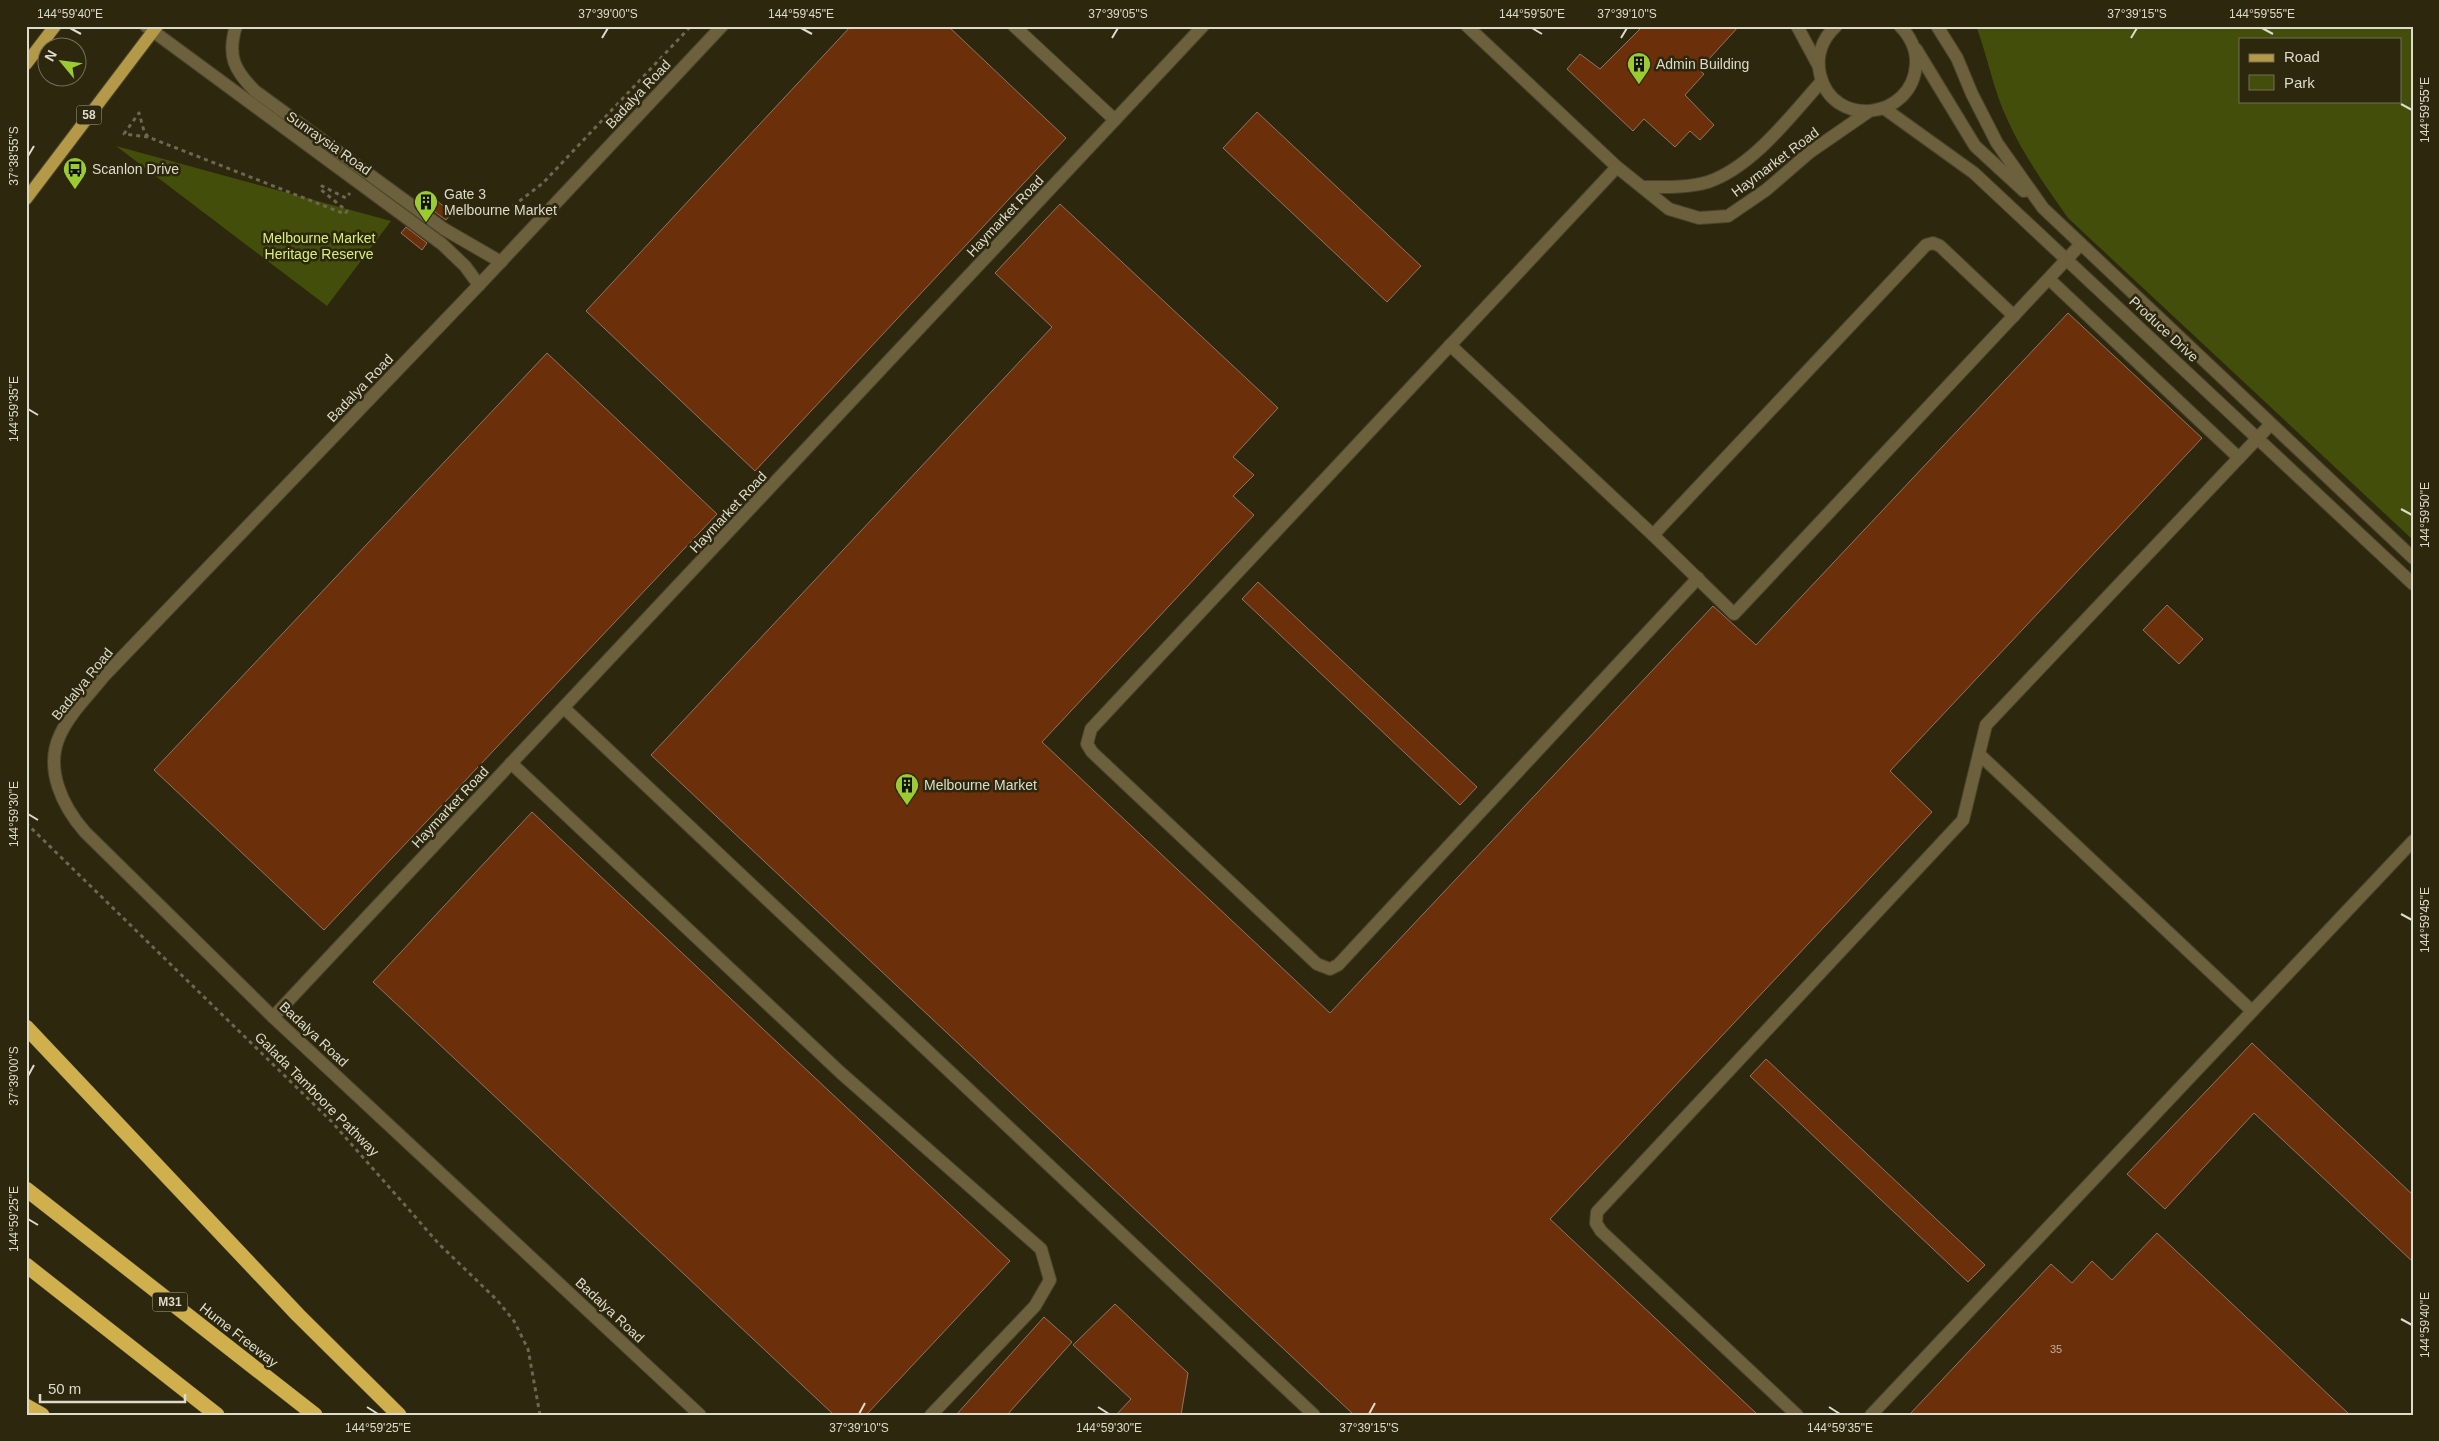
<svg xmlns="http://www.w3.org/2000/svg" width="2439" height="1441" viewBox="0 0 2439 1441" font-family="Helvetica,sans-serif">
  <rect width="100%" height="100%" fill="#2c270d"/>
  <g fill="#424e0a" fill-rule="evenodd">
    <path d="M1976 26H2413V540L2068 218C2046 187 2024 156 2008 121 1993 90 1988 57 1976 26ZM2240 39H2400V101H2240Z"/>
    <polygon points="116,146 391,221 327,306"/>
  </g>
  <g fill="#6b2f0a" stroke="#927567">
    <polygon points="851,26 948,26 1066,138 755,471 586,311"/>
    <polygon points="1643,26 1739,26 1699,70 1704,74 1685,95 1714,125 1700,140 1690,131 1675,147 1644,119 1633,131 1567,69 1580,54 1600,69"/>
    <polygon points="1257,112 1421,266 1387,302 1223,148"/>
    <polygon points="431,196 452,213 446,220 424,204"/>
    <polygon points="1060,204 1278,408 1233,457 1254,475 1233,496 1254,515 1042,742 1330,1013 1713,606 1756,645 2068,313 2202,438 1890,771 1932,812 1550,1219 1758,1415 1354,1415 651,755 1052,327 995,273"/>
    <polygon points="406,227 427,243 422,250 401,233"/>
    <polygon points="547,353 717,514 324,930 154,770"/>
    <polygon points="1258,582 1477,787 1460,805 1242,599"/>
    <polygon points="2167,605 2203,639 2179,664 2143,630"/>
    <polygon points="532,812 1010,1261 866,1415 834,1415 373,982"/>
    <polygon points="2252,1043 2413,1195 2413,1262 2254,1113 2165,1209 2127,1174"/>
    <polygon points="1766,1059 1985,1265 1968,1282 1750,1076"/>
    <polygon points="2157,1233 2350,1415 1909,1415 2051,1264 2072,1283 2092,1261 2112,1280"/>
    <polygon points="1115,1304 1188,1373 1181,1415 1116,1415 1131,1399 1073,1345"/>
    <polygon points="1044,1317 1072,1342 1007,1415 956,1415"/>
  </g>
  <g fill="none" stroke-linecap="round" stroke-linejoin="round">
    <g stroke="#48442b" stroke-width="14">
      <g id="minor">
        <polyline points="146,26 442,244 465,266 479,285"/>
        <path d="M236 26C227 56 234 70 255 91L444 229 501 262"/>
        <polyline points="1014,26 1115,120"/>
        <polyline points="1467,26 1617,167 1669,209 1699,218 1728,216 1766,190 1810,152 1868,112"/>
        <polyline points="1797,26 1818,65"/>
        <path d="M1836 26C1822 39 1816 56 1820 74 1832 129 1913 120 1916 64 1917 50 1910 36 1900 26"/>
        <polyline points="1937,26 1957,58 1972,94 1997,143 2043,208 2413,558"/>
        <polyline points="1916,49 1975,146 2024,191"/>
        <polyline points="1885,109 1974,173 2413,584"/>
        <polyline points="1617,167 1091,729 1087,744 1092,752 1317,964 1330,969 1338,965 1698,578"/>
        <path d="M1644 187C1665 187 1687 188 1708 182 1753 167 1791 115 1822 81"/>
        <polyline points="2049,279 2239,458"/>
        <polyline points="1450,345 1653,535 1734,614 2081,244"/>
        <polyline points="1653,535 1926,245 1933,243 1940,246 2014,316"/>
        <polyline points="564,708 1314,1415"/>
        <polyline points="1979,754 2252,1011"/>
        <polyline points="511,763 841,1073 1041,1249 1050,1280 1035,1306 931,1415"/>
        <polyline points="273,1017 1203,26"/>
        <path d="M700 1415 273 1017 85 832C63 807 44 769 60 735 70 713 89 695 104 676L479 285 722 26"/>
        <polyline points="1797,1415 1601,1231 1596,1223 1597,1212 1963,820 1986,725 2271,424"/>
        <polyline points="1871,1415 2413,841"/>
      </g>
    </g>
    <g stroke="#48442b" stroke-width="14">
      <g id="major">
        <polyline points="26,64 55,26"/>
        <polyline points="26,199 157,26"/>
      </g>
    </g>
    <g stroke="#48442b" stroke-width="16">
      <g id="highway">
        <polyline points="26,1027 298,1315 399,1415"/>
        <polyline points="26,1189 315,1415"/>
        <polyline points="26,1265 217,1415"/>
        <polyline points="26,1406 42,1415"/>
      </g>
    </g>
    <g stroke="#6b6751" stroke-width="3" stroke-dasharray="4 4" stroke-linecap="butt">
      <polyline points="148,137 144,131 139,113 124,134 148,137 345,214 347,211 320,189 322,186 346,198 350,193"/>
      <polyline points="513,206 543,183 691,26"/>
      <polyline points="26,823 332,1122 439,1244 497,1300 514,1321 528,1349 540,1415"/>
    </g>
    <use href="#minor" stroke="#6d603c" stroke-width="12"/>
    <use href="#major" stroke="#b49949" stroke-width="12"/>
    <use href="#highway" stroke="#d0af4d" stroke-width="15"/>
  </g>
  <path fill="none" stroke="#dddbcb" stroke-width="2" d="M70 28 81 34M801 28 812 34M1532 28 1542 34M2262 28 2273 34M602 38 608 28M1112 38 1118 28M1621 38 1627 28M2131 38 2137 28M2401 104 2412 110M28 156 34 146M28 409 38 415M2401 509 2412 515M28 814 38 820M2401 914 2412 920M28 1076 34 1065M28 1219 38 1225M2401 1319 2412 1325M367 1407 378 1414M1098 1407 1109 1414M1829 1407 1840 1414M859 1414 865 1403M1369 1414 1375 1403"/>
  <defs>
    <g id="building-pin" transform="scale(1.25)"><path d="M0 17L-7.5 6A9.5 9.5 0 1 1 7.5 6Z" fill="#9cca32" stroke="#2c270d"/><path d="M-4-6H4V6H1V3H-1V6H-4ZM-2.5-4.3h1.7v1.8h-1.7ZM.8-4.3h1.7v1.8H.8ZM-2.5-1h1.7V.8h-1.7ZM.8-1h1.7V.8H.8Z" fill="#111"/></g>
    <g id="bus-pin" transform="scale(1.25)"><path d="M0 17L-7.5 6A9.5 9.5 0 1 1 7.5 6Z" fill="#9cca32" stroke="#2c270d"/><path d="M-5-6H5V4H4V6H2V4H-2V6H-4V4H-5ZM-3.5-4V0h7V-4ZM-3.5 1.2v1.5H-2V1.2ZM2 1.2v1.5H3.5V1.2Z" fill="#111"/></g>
  </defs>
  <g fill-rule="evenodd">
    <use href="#building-pin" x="1639" y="64"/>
    <use href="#bus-pin" x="75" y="169"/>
    <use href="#building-pin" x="426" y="202"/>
    <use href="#building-pin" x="907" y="785"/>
  </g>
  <g text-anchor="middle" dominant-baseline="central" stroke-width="5" stroke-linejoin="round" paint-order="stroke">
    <g font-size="11" fill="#c0b09b">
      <text x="2056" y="1349">35</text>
    </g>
    <g fill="#2c270d" stroke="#a8a592" stroke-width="1">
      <rect x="76.5" y="105.5" width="25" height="19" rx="4"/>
      <rect x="152.5" y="1292.5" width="35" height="19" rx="4"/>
    </g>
    <g font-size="12" font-weight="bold" fill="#dddbcb">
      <text x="89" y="115">58</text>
      <text x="170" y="1302">M31</text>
    </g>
    <g font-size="14" fill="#dddbcb" stroke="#2c270d" text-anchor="start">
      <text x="1656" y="64">Admin Building</text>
      <text x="92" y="169">Scanlon Drive</text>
      <text x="444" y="194">Gate 3<tspan x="444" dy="16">Melbourne Market</tspan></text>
      <text x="924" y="785">Melbourne Market</text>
    </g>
    <g font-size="14" fill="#dddbcb" stroke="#2c270d">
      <text transform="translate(638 94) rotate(-47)">Badalya Road</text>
      <text transform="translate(329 143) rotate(35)">Sunraysia Road</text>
      <text transform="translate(1775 162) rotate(-37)">Haymarket Road</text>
      <text transform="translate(1005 216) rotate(-47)">Haymarket Road</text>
      <text transform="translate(2164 329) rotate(43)">Produce Drive</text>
      <text transform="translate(360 388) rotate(-46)">Badalya Road</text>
      <text transform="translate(728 512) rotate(-47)">Haymarket Road</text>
      <text transform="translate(82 684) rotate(-51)">Badalya Road</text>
      <text transform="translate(450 807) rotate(-47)">Haymarket Road</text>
      <text transform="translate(314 1034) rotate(43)">Badalya Road</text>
      <text transform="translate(317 1094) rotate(45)">Galada Tamboore Pathway</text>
      <text transform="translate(610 1310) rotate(43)">Badalya Road</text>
      <text transform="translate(239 1335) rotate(38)">Hume Freeway</text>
    </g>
    <g font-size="14" fill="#d8f277" stroke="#2c270d">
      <text x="319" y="238">Melbourne Market<tspan x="319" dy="16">Heritage Reserve</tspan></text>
    </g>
  </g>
  <rect width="2439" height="1441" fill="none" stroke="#2c270d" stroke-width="55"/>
  <rect x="2239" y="38" width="162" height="65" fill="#2c270d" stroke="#736f59"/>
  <rect x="2249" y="54" width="25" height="8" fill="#b49949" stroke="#736f59"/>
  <text x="2284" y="62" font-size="15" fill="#dddbcb">Road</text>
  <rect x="2249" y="75" width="25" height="15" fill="#424e0a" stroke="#736f59"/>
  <text x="2284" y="88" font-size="15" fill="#dddbcb">Park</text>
  <g transform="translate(62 62) rotate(299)"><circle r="24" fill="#2c270d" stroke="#736f59"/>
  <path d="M0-4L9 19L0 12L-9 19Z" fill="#9cca32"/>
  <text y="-8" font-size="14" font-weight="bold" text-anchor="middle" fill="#dddbcb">N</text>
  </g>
  <path d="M40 1394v8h145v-8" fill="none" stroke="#dddbcb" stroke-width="2.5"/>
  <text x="48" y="1394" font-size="15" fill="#dddbcb" stroke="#2c270d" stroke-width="4" paint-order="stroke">50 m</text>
  <rect x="28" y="28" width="2384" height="1386" fill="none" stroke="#dddbcb" stroke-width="2"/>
  <g font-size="12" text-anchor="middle" fill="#dddbcb">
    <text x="70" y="18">144°59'40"E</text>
    <text x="608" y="18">37°39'00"S</text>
    <text x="801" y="18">144°59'45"E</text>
    <text x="1118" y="18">37°39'05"S</text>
    <text x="1532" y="18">144°59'50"E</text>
    <text x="1627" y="18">37°39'10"S</text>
    <text x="2137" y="18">37°39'15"S</text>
    <text x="2262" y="18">144°59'55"E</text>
    <text transform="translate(2425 110) rotate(-90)" y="4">144°59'55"E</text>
    <text transform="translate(14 156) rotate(-90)" y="4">37°38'55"S</text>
    <text transform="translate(14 409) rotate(-90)" y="4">144°59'35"E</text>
    <text transform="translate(2425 515) rotate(-90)" y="4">144°59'50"E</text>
    <text transform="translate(14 814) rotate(-90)" y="4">144°59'30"E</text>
    <text transform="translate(2425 920) rotate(-90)" y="4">144°59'45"E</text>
    <text transform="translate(14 1076) rotate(-90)" y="4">37°39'00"S</text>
    <text transform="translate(14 1219) rotate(-90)" y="4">144°59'25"E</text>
    <text transform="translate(2425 1325) rotate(-90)" y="4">144°59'40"E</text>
    <text x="378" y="1432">144°59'25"E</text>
    <text x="859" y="1432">37°39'10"S</text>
    <text x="1109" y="1432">144°59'30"E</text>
    <text x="1369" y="1432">37°39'15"S</text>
    <text x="1840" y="1432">144°59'35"E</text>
  </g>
</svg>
